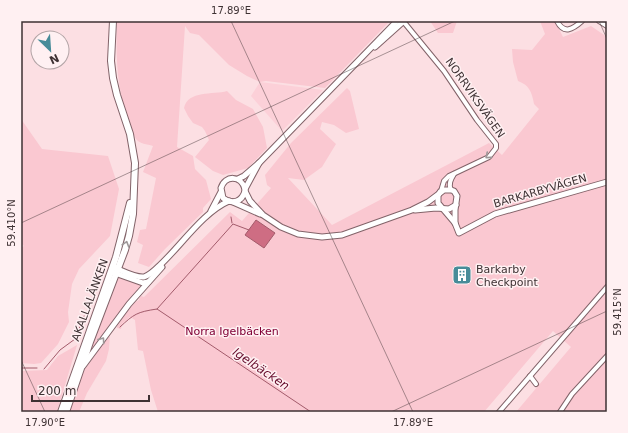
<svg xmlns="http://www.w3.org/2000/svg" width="628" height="433" viewBox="0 0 628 433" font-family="'DejaVu Sans',sans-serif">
  <rect width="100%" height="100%" fill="#fcdfe3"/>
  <polygon fill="#fcd0d8" points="260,82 323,90 282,131 251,96"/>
  <g fill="#fac8d1">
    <path d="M117 21H390L325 88 266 81 260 82 247 76 229 65 199 35 190 33 185 26 177 147 193 156 195 169 206 180 211 199 203 208V212L165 249 149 267 138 263 143 245 137 242 140 230 146 229 156 178 143 172 153 146C147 144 140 144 136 139 133 134 131 127 129 122 116 87 116 58 117 21Z"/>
    <polygon points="430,21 457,21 453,33 438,33"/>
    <path d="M540 21H555L563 37 591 26 607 37V412H516L571 347 553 331 484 412H158L151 390 143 351 138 350 135 320 130 317 122 324 121 329 117 328V324C124 316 130 304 139 300V299L141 296 144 297 230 212 242 221 271 188 267 185 265 175 291 143 347 88 350 91 359 129 346 133 334 125 322 122 320 129 336 144 322 167 304 180 288 178 332 225 489 143 502 155 539 109 534 104C532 92 529 85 518 81L513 62 512 49 532 50 545 34Z"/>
    <path d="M227 91 236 100 253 109 263 127 267 148 248 168 223 175 213 171 195 157 209 140 205 131 202 127 193 123 188 116 184 108C188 90 213 95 227 91Z"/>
    <polygon points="21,119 42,149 108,156 119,189 110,236 79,269 72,284 68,312 69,322 58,344 41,363 34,364 21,363 21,301 23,300 21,298 21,248 24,246 21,243"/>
    <polygon points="118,278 123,278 143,285 87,358 93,339"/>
    <polygon points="110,333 109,349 106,361 87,393 79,412 68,412 81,375"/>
    <polygon points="77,345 57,412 21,412 21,371 47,370 58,356"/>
  </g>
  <polygon fill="#ce6d83" stroke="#a35b6b" points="256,220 275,233 264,248 245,235"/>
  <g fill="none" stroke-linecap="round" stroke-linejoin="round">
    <g stroke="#a35b6b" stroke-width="1">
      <polyline points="231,217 232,223"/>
      <polyline points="157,309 233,224 249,230"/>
      <path d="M120 327C134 314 137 312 157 309L311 412"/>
      <polyline points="21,368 37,368"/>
      <polyline points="44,369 60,350 75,339 84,316"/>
    </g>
    <g stroke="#826369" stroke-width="6">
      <g id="minor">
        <polyline points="403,21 444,71 477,120 496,144 496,148 489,157 449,176 444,181 441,191"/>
        <path d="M557 21C564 35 573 29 582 21"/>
        <polyline points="599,21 607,26"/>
        <path d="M451 190C448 184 451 179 454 174"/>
        <polyline points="530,376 536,384"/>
        <polyline points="499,412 607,287"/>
        <polyline points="560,412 572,394 607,356"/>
      </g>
    </g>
    <g stroke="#826369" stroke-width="7">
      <g id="tertiary">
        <polyline points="375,47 404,21"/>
        <polyline points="259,163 245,189 245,191 250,201 263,215 281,227 298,234 322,237 342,235 412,210 428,202 444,190 451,190 454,191 457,196 455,210 455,223"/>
        <polyline points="238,179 244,176 259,163 397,21"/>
        <path d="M245 191C242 202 232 205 223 198L221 188C225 175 241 175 245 189"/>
        <polyline points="440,192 438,196 438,203 455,223 459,233 495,214 607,182"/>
        <polyline points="233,202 260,214"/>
        <polyline points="415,210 436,208 449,209 456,205"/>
        <polyline points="211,211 221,192"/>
        <path d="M115 268C123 271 135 278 144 277 150 275 155 270 159 266 180 247 203 212 229 201"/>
        <polyline points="112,272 143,283 148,282"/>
        <polyline points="83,366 129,304 162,267"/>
      </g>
    </g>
    <g stroke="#826369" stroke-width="8">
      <g id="secondary">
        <polyline points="61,412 116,257 130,203"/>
        <polyline points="66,412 90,342 125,250 129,236 133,214 135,163 130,134 117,95 113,78 111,61 113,21"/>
      </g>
    </g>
    <use href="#minor" stroke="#fff" stroke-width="4"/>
    <use href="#tertiary" stroke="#fff" stroke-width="5"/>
    <use href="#secondary" stroke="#fff" stroke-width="6"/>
  </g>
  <defs><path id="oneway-chevron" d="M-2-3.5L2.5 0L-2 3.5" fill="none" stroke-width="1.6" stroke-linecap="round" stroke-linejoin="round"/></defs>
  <g stroke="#9e9899">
    <use href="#oneway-chevron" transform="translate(488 156) rotate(140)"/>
    <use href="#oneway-chevron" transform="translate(126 244) rotate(-73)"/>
    <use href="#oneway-chevron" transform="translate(102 340) rotate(-55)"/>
  </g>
  <path fill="none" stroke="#3e3133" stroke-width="1" stroke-opacity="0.45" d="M231 21 413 412M599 21 607 39M21 223 455 21M21 360 45 412M391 412 607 311"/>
  <defs>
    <g id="building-square" transform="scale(1)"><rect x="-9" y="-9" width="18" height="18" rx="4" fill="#478c99" stroke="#fff0f2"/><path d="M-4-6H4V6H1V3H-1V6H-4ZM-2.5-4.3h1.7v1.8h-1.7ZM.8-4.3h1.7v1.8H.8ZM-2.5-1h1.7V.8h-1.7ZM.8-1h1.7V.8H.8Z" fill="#fff"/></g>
  </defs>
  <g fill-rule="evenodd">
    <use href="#building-square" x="462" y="275"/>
  </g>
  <g text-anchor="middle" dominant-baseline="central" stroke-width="3" stroke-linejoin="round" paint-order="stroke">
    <g font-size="11" fill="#3e3133" stroke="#fff0f2">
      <text transform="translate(475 98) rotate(55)">NORRVIKSVÄGEN</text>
      <text transform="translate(540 191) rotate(-16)">BARKARBYVÄGEN</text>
      <text transform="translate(90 300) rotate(-70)">AKALLALÄNKEN</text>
    </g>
    <g font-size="11" fill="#3e3133" stroke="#fff0f2" text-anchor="start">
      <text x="476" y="269">Barkarby<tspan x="476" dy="13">Checkpoint</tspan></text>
    </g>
    <g font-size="11" fill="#800136" stroke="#fff0f2">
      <text x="232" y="331">Norra Igelbäcken</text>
    </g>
    <g font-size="12" font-style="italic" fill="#660c2c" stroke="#fff0f2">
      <text transform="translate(261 369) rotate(34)">Igelbäcken</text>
    </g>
  </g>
  <rect width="628" height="433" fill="none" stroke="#fff0f2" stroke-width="44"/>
  <g transform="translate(50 50) rotate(155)"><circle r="19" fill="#fff0f2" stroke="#b2a4a6"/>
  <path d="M0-3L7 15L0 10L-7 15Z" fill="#478c99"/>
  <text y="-6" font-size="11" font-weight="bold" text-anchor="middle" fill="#3e3133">N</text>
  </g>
  <path d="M32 395v6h117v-6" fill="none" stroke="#3e3133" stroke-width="2"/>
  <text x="38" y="395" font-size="12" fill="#3e3133" stroke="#fff0f2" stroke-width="3" paint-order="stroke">200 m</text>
  <rect x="22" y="22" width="584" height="389" fill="none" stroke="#3e3133" stroke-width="1.5"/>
  <g font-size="10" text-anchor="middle" fill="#3e3133">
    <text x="231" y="14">17.89°E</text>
    <text transform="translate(11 223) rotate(-90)" y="4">59.410°N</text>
    <text transform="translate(617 312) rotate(-90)" y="4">59.415°N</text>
    <text x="45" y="426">17.90°E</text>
    <text x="413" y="426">17.89°E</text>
  </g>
</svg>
